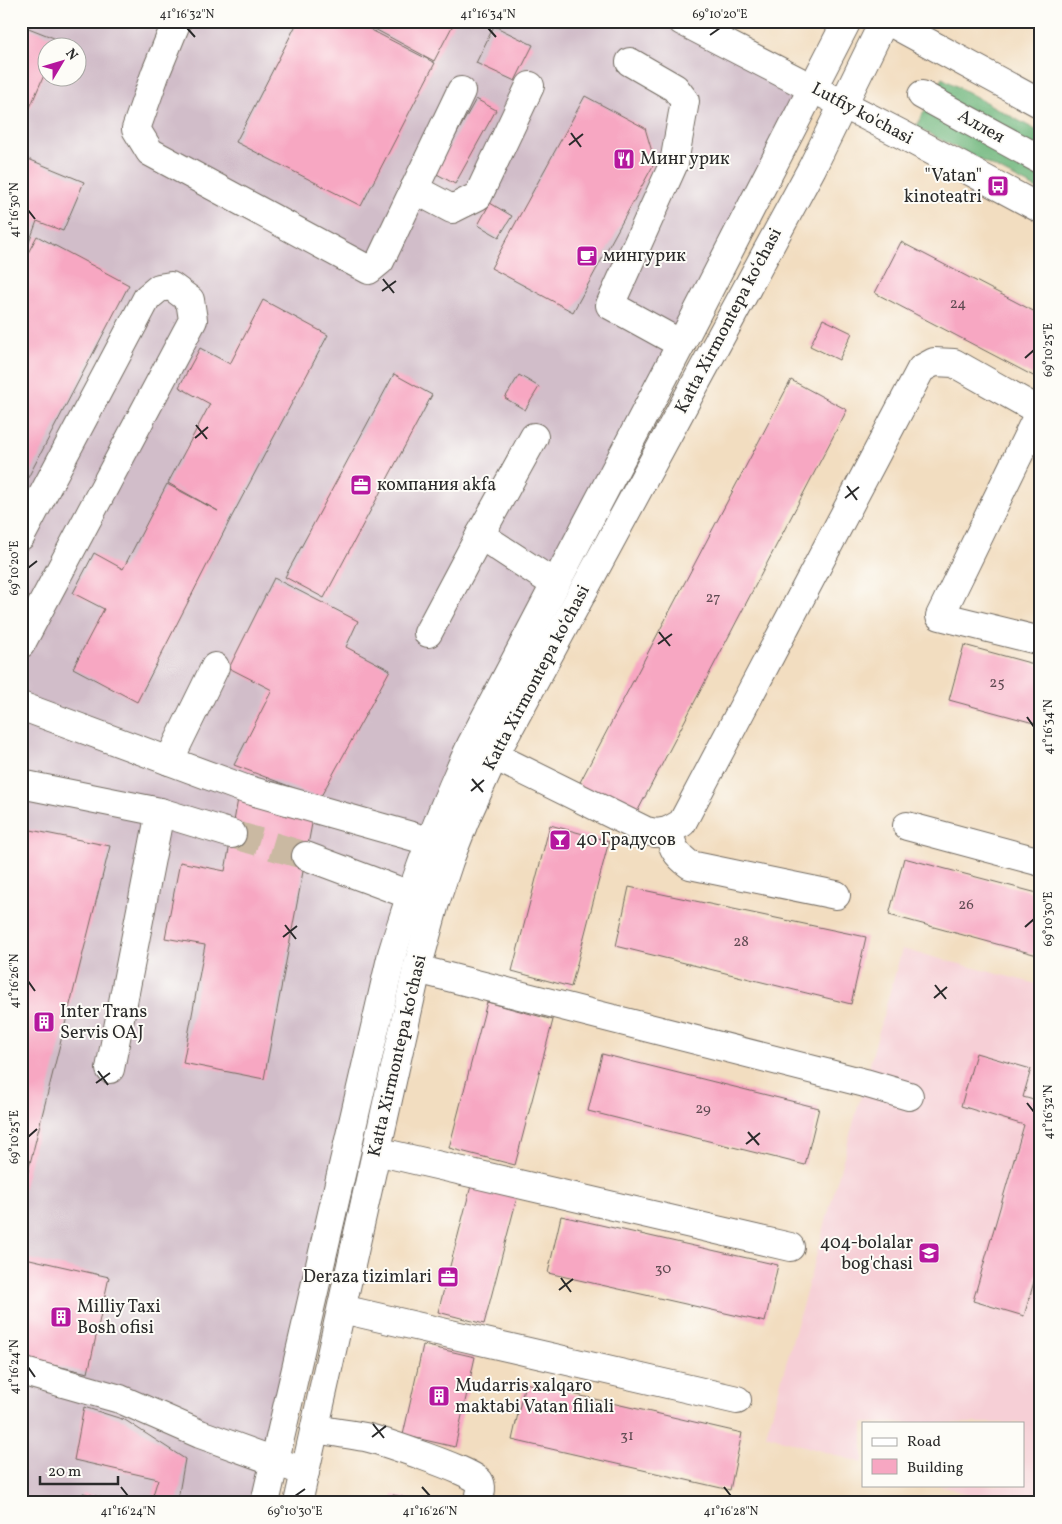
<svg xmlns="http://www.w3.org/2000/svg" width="1062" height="1524" viewBox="0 0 1062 1524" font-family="Vollkorn,serif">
  <rect width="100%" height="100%" fill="#fdfcf7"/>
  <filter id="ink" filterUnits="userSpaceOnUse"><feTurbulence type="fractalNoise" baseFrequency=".02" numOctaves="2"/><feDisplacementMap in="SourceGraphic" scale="10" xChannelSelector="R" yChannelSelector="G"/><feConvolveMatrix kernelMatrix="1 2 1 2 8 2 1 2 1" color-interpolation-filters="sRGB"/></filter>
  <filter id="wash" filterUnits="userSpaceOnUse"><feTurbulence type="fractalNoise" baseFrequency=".0096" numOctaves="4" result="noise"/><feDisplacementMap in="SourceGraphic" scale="20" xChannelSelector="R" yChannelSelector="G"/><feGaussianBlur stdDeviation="1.12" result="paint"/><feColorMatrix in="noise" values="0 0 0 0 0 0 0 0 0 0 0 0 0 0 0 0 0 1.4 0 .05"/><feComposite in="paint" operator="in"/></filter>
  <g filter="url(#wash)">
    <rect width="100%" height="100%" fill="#f2ddc0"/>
    <polygon fill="#f6cfd6" points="902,949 1041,985 1041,1503 997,1503 938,1485 1023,1485 1023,1423 863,1423 863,1463 766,1435"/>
    <path fill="#d1bdc9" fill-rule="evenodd" d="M21 21H682L812 88 442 809 265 1503H21ZM48 48H78V78H48Z"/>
    <polygon fill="#6eb67b" stroke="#4c7053" points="942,78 1041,133 1041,191 916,127"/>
    <g id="blocks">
      <g fill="#f7a7c2">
        <polygon points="298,21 354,21 435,63 361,206 236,142"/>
        <polygon points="360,21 455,21 434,61"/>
        <polygon points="21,25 59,40 55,48 48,48 48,66 21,128"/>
        <polygon points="494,26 533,45 515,81 476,63"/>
        <polygon points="585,96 645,128 655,162 573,312 491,268"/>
        <polygon points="476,99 496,110 455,184 435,173"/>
        <polygon points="21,156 84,182 63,231 37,221 25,253 21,251"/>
        <polygon points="490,203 512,216 499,237 478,225"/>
        <polygon points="37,236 129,285 21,491 21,266"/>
        <polygon points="901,242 1041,315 1041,380 875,293"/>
        <polygon points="263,300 328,335 231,518 137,702 73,668 104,609 73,593 94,553 123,569 167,484 218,511 168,483 210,404 179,387 200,348 230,364"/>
        <polygon points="823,319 852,333 839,360 810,346"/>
        <polygon points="394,374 432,395 324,598 285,577"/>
        <polygon points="519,375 539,387 525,410 505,398"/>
        <polygon points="791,380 847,410 635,816 578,786"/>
        <polygon points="274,578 358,621 346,647 390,670 320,798 234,765 272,690 229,668"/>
        <polygon points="964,645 1041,666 1041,725 949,700"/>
        <polygon points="238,799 314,813 264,1079 183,1063 205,945 165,938 180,862 225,871"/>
        <polygon points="550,825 609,841 571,987 512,971"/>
        <polygon points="21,828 110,846 22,1195 21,1195"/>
        <polygon points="904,858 1041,894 1041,956 889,915"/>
        <polygon points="629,887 866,937 851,1004 616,946"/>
        <polygon points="487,1002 553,1020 515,1165 449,1148"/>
        <polygon points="976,1053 1031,1069 1023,1097 1041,1102 1041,1258 1024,1316 973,1301 1024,1125 961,1106"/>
        <polygon points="602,1054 819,1108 805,1165 588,1111"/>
        <polygon points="472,1182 518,1194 484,1324 438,1312"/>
        <polygon points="561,1216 778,1265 765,1322 548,1273"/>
        <polygon points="21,1257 109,1277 88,1373 21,1358"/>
        <polygon points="423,1345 475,1357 455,1447 403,1435"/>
        <polygon points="525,1383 742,1433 730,1490 512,1440"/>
        <polygon points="84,1407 125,1420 185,1459 178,1499 153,1495 158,1479 74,1460"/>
        <polygon points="83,1493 120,1502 120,1503 80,1503"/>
        <polygon points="393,1495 423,1502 423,1503 391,1503"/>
      </g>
    </g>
  </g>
  <g filter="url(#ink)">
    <use href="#blocks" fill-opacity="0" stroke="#71695f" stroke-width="1"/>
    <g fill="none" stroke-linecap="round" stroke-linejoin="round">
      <polyline stroke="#cab9a2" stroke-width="28" stroke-dasharray="28 14" stroke-linecap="butt" points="232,834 306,856"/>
      <g stroke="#71695f" stroke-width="30">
        <g id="minor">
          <polyline points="177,21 156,72 136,129 150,152 369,270 380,261 461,91"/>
          <polyline points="630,62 675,88 685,101 674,163 610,305 681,344"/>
          <polyline points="922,95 1041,160"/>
          <polyline points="414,189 452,209 478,196 530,86"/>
          <polyline points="1040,411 940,616 1041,641"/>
          <polyline points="534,437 480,535 555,584"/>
          <polyline points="21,536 147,298 159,288 171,286 190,300 193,320 21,644"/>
          <polyline points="428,633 480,535"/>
          <polyline points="21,706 245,789 429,841"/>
          <polyline points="472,745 646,831 656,833 668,831"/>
          <polyline points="169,761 215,667"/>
          <polyline points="21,784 160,812 232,834"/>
          <polyline points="907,826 1041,862"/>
          <polyline points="306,856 410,895 434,902"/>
          <path d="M836 895 690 865C675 854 673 848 668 831L682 823 921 369 934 362 954 363 1041 412"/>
          <polyline points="417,969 865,1083 909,1096"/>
          <polyline points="110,1069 160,812"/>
          <polyline points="376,1151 790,1247"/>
          <polyline points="342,1309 737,1400"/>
          <polyline points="21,1371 120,1399 200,1434 305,1472"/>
          <path d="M316 1429C332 1432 348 1434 365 1437 381 1441 472 1471 479 1481 483 1487 480 1495 478 1503"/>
        </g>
      </g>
      <g stroke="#71695f" stroke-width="30">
        <g id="major">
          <polyline points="682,21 901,134 1041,209"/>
          <polyline points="888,21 1041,104"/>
          <path d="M265 1503 392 954C414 880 439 815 471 745L681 344 847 21"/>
          <polyline points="298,1503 417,969 435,903 449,861 465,820 494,756 812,168 884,21"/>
        </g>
      </g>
      <use href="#minor" stroke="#fff" stroke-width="28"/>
      <use href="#major" stroke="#fff" stroke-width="28"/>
    </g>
  </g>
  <path fill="none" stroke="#2b2b2b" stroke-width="2" d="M187 28 195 37M488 28 496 37M710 35 720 28M571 133 581 147M569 145 583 134M28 210 35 219M383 279 394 293M382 291 396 281M1025 358 1034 350M196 425 207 439M195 438 208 427M847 486 857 500M845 498 859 487M28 568 37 561M659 632 670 646M658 644 672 634M1027 717 1034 727M472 779 483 792M471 791 484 780M285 925 296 939M1025 927 1034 919M283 937 297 926M28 981 35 991M935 985 946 999M934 998 947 987M98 1071 108 1085M96 1083 110 1073M1027 1103 1034 1112M748 1132 759 1145M28 1137 37 1129M746 1144 760 1133M561 1278 571 1292M559 1290 573 1279M28 1367 35 1377M373 1424 384 1438M372 1437 386 1426M121 1487 128 1496M422 1487 430 1496M724 1487 731 1496M295 1496 305 1489"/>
  <defs>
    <g id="restaurant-square" transform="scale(1.125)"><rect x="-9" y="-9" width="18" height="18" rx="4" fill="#b5179e" stroke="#fdfcf7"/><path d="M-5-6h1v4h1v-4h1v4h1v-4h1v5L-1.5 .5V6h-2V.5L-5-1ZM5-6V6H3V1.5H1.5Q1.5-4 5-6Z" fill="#fff"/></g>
    <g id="bus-square" transform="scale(1.125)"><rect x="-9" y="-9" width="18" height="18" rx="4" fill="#b5179e" stroke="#fdfcf7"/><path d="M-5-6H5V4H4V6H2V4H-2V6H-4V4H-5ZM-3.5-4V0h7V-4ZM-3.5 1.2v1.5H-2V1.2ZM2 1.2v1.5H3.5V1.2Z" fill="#fff"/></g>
    <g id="cafe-square" transform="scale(1.125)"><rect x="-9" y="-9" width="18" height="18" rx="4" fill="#b5179e" stroke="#fdfcf7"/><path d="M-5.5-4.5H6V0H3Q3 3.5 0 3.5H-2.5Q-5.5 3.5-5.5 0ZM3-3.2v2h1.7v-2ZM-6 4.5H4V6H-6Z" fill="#fff"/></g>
    <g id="office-square" transform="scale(1.125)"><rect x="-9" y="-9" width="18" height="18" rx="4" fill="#b5179e" stroke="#fdfcf7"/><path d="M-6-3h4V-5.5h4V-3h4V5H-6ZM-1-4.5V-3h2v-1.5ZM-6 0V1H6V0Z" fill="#fff"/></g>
    <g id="bar-square" transform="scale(1.125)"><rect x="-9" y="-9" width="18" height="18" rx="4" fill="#b5179e" stroke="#fdfcf7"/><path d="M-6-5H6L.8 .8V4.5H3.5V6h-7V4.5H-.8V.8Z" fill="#fff"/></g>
    <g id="building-square" transform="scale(1.125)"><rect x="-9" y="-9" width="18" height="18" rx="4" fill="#b5179e" stroke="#fdfcf7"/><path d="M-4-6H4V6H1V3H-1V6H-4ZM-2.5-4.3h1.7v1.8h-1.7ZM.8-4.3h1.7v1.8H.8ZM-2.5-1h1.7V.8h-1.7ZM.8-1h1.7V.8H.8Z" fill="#fff"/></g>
    <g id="school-square" transform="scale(1.125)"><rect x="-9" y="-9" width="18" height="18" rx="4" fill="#b5179e" stroke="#fdfcf7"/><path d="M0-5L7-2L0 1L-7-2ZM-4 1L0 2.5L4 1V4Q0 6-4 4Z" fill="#fff"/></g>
  </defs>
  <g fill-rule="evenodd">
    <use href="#restaurant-square" x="624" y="159"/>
    <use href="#bus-square" x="998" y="186"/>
    <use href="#cafe-square" x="587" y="256"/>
    <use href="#office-square" x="361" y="485"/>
    <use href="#bar-square" x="560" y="840"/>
    <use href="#building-square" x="44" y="1022"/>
    <use href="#school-square" x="929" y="1253"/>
    <use href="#office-square" x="448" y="1277"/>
    <use href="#building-square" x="61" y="1317"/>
    <use href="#building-square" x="439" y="1396"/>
  </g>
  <g text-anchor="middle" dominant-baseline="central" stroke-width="4" stroke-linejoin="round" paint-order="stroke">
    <g font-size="15" fill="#5e4a51">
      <text x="958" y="304">24</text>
      <text x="713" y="598">27</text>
      <text x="997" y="683">25</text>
      <text x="966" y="905">26</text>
      <text x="741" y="942">28</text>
      <text x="703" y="1109">29</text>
      <text x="663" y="1269">30</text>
      <text x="627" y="1436">31</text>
    </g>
    <g font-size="18" fill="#2b2b2b" stroke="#fdfcf7">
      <text transform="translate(862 114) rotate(28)">Lutfiy ko'chasi</text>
      <text transform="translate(981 127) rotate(29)">Аллея</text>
      <text transform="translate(729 321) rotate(-62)">Katta Xirmontepa koʻchasi</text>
      <text transform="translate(537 678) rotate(-62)">Katta Xirmontepa koʻchasi</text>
      <text transform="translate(398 1056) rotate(-77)">Katta Xirmontepa koʻchasi</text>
    </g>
    <g font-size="18" fill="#2b2b2b" stroke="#fdfcf7" text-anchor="start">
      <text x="640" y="159">Минг урик</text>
      <text x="982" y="176" text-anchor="end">"Vatan"<tspan x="982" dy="21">kinoteatri</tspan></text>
      <text x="603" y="256">мингурик</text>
      <text x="377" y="485">компания akfa</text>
      <text x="576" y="840">40 Градусов</text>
      <text x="60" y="1012">Inter Trans<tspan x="60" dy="21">Servis OAJ</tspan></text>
      <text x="913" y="1243" text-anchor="end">404-bolalar<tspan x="913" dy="21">bog'chasi</tspan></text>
      <text x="432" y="1277" text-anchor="end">Deraza tizimlari</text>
      <text x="77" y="1307">Milliy Taxi<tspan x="77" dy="21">Bosh ofisi</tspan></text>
      <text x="455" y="1386">Mudarris xalqaro<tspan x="455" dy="21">maktabi Vatan filiali</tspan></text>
    </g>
  </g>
  <rect width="1062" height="1524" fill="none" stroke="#fdfcf7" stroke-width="55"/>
  <rect x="862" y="1422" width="162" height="65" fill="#fdfcf7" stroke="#a9a8a5"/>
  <rect x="872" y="1438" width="25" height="8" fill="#ffffff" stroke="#a9a8a5"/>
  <text x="907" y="1446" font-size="15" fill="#2b2b2b">Road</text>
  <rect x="872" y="1459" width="25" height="15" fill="#f7a7c2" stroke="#a9a8a5"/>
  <text x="907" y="1472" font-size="15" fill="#2b2b2b">Building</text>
  <g transform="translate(62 62) rotate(52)"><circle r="24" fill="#fdfcf7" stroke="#a9a8a5"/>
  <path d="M0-4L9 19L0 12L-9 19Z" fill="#b5179e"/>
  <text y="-8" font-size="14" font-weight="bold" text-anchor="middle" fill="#2b2b2b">N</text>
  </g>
  <path d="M40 1476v8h78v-8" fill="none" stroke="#2b2b2b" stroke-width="2.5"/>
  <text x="48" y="1476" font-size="15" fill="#2b2b2b" stroke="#fdfcf7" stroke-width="4" paint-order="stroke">20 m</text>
  <rect x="28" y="28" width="1006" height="1468" fill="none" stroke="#2b2b2b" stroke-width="2"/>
  <g font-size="12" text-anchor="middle" fill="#2b2b2b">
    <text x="187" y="18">41°16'32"N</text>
    <text x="488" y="18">41°16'34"N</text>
    <text x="720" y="18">69°10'20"E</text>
    <text transform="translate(14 210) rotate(-90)" y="4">41°16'30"N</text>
    <text transform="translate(1048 350) rotate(-90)" y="4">69°10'25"E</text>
    <text transform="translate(14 568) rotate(-90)" y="4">69°10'20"E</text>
    <text transform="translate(1048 727) rotate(-90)" y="4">41°16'34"N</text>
    <text transform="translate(1048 919) rotate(-90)" y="4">69°10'30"E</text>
    <text transform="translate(14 981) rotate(-90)" y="4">41°16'26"N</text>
    <text transform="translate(1048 1112) rotate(-90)" y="4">41°16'32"N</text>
    <text transform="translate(14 1137) rotate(-90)" y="4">69°10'25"E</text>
    <text transform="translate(14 1367) rotate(-90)" y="4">41°16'24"N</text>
    <text x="128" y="1515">41°16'24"N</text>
    <text x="295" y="1515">69°10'30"E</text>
    <text x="430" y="1515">41°16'26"N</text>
    <text x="731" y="1515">41°16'28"N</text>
  </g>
</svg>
